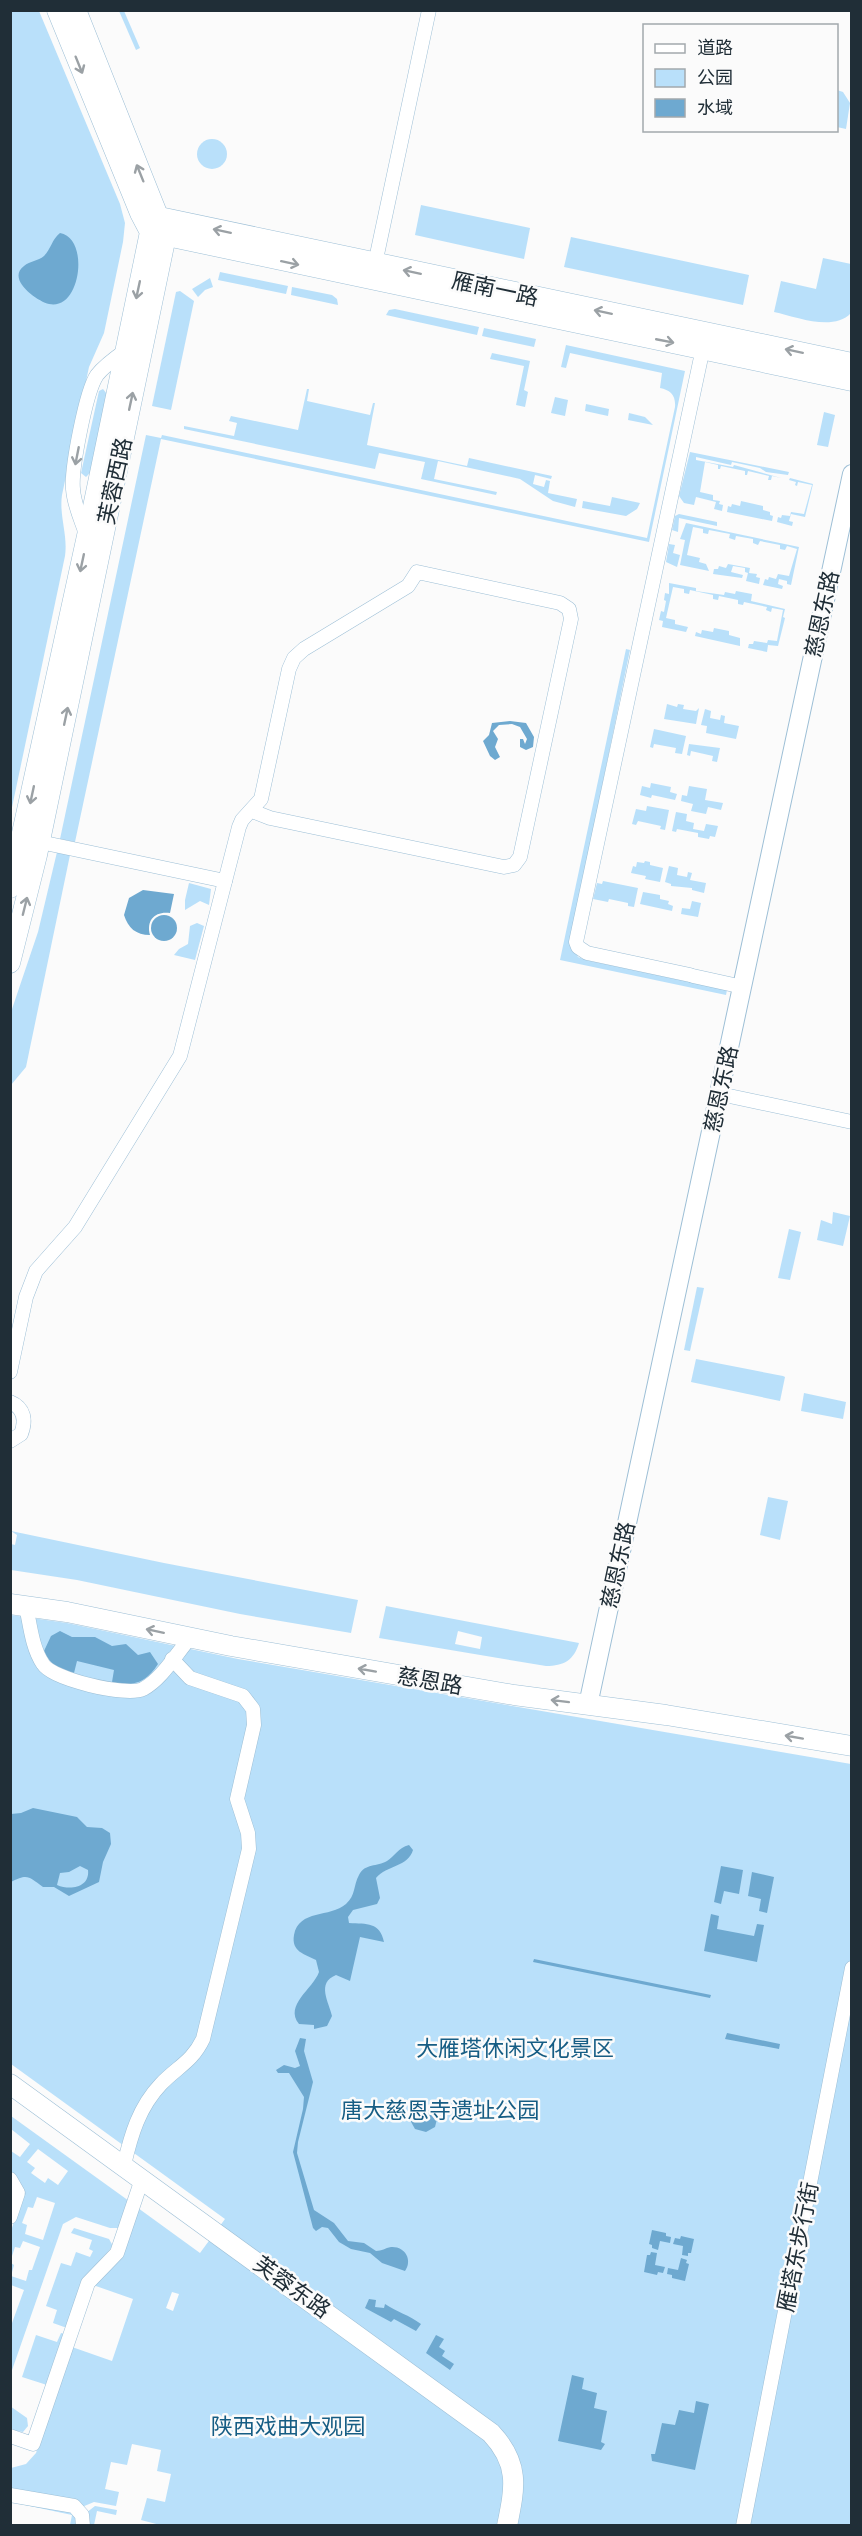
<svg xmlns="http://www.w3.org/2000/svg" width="862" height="2536" viewBox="0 0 862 2536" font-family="Signika,'Noto Sans SC',sans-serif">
  <rect width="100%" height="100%" fill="#fbfbfb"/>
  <g fill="#b9e0fa" fill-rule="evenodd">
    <path d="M10 11H39L120 204 125 223 123 242 104 333 89 367 62 495C59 516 68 535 65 556L11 812Z"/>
    <polygon points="119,11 124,11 140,48 136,50"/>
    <polygon points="837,90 843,92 850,103 846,129 837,127"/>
    <circle cx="212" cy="154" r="15"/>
    <polygon points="421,205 530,228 524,259 415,235"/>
    <polygon points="571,237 749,275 743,305 564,267"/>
    <path d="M823 258 851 264V313C833 332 797 317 774 312L781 281 816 289Z"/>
    <polygon points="220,272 288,286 286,294 218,280"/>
    <polygon points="210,278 213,287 205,290 198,297 192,289"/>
    <polygon points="292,287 332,295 337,299 338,305 291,295"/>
    <polygon points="180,291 194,301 171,410 152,406 176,292"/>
    <polygon points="395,309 479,327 477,335 386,315 389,310"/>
    <polygon points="484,328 536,339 534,347 482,336"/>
    <path d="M566 345 685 371 649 542 161 439 75 842 60 839 146 435 161 438 162 435 647 538 675 407C676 395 670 390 660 388L662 373 570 353 566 368 561 367Z"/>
    <polygon points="492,353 530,361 524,390 528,392 525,407 516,405 524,366 490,359"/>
    <polygon points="103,389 107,394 90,473 86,477 81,473 99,391"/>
    <polygon points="307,389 309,389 307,401 370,415 373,403 375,403 367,445 467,466 469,458 552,476 551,479 535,475 533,484 544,487 546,480 550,481 548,493 577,499 575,507 553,501 520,479 438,461 434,479 497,492 496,495 421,479 425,462 379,453 375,469 184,429 184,426 234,436 237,423 229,421 231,416 298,430"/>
    <polygon points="555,397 568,400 565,416 551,413"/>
    <polygon points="586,404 609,409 608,416 585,411"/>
    <polygon points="824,412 835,415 828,447 817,445"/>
    <polygon points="629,413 645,417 653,425 628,420"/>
    <polygon points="690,452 789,472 788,475 766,472 760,468 732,462 731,465 696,457 696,460 733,467 734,465 781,478 772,476 771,480 768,480 769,476 748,471 747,475 745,475 745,471 721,466 720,469 718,469 718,465 705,462 700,492 713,495 713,500 720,501 719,504 723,505 722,511 714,509 716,502 696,497 694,505 684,503 679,496"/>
    <polygon points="790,478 813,484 805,517 791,514 789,521 793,522 792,526 777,522 778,517 781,518 782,515 790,516 791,512 804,514 812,485 798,482 797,486 795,485 796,482 789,480"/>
    <polygon points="612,497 640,503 637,509 626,516 582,508 583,501 610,506"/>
    <polygon points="741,501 763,506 763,510 770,512 770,515 773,516 772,521 727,512 728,506 731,507 732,504 740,506"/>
    <polygon points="679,514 717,522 717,526 679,518 678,532 672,530 675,516"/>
    <polygon points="686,523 799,547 791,585 787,584 787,581 779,579 778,584 783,586 782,589 763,585 765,579 768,580 769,577 776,579 778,574 789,576 797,549 787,546 785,550 780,549 780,545 760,541 758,545 753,543 753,539 736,536 735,540 729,538 730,534 709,530 708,534 703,533 703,529 693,527 687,555 700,558 699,562 706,564 709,571 680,565 685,540 680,539"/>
    <polygon points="669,544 675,545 673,553 680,555 677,567 666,562"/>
    <polygon points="728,564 750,568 749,573 757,574 756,577 760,578 759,584 746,581 748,573 745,572 745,568 733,566 731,572 743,575 742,578 713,574 714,569 718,569 719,566 726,568"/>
    <polygon points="669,583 696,588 696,591 724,595 725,592 735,594 736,591 752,594 751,601 785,609 783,617 785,618 778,646 768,645 767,652 748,648 749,644 753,644 754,641 767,643 768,640 777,641 783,610 772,608 771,612 766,610 767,607 744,602 743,605 738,604 738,600 719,596 718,600 713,599 713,595 690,590 689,594 684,593 684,589 673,587 666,618 675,620 675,624 688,627 686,632 662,627 663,621 659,620 661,611 664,612 666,601 664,600 665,593 669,594"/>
    <polygon points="714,628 729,631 729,635 740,638 740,646 695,636 696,632 701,634 702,630 713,632"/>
    <polygon points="626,649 630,650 570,943 578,957 586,960 727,990 726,995 560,960"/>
    <polygon points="667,704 677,707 678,704 684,705 683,709 696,711 699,708 696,724 664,719"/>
    <polygon points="705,709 711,711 710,718 720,720 721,715 725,716 724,723 739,726 736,739 706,733 707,726 701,725"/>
    <polygon points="654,729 686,736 682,754 675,753 676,748 654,744 653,748 650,747"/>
    <polygon points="689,744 720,748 717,762 712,761 713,756 691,751 690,756 687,755"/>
    <polygon points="651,783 671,787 670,792 677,794 675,800 652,795 651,798 640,795 642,786 650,788"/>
    <polygon points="689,786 707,789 705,800 723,803 721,810 708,807 706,814 691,811 693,804 681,801 682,795 687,796"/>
    <polygon points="647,806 669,810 665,830 660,829 661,826 638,821 636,825 632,824 636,809 646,811"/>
    <polygon points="676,812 687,814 686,821 694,823 693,829 704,831 706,824 718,826 715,837 710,836 709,839 698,837 698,833 677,829 676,832 672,831"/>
    <polygon points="57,852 70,855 26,1067 11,1085 11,1012 38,932"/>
    <polygon points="645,861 650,862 650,865 663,868 660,882 645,879 646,876 631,873 633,866 636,867 637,862 644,863"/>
    <polygon points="669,866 678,868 677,875 687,877 688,872 692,873 690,880 706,883 704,893 692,890 692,888 671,886 671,884 665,882"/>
    <polygon points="603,881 638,888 634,907 628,906 628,903 609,899 608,902 593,899 597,883 602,884"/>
    <polygon points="189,883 211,889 209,905 200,901 185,910 185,900"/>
    <polygon points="643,892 660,895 660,899 669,901 668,904 673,906 672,911 640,904"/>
    <polygon points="692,901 701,903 698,917 681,914 682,908 690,909"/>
    <polygon points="197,923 204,926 195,960 174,955 179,949 188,944 190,926"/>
    <polygon points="833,1212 850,1216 843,1246 817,1240 821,1220 832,1224"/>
    <polygon points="789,1229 801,1232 790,1280 778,1278"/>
    <polygon points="697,1287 704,1288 690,1351 684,1350"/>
    <polygon points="696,1359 783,1376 785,1377 780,1401 691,1382"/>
    <polygon points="804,1393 846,1402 843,1419 801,1411"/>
    <polygon points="768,1497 788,1501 780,1540 760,1535"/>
    <polygon points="11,1531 164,1563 358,1600 351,1633 240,1614 77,1580 11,1570 11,1544 15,1545 17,1535"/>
    <path d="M386 1606 579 1643C574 1660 564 1666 546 1666L379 1638ZM458 1631 482 1637 480 1649 455 1644Z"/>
    <path d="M11 1615 67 1623 238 1659 851 1764V2525H160L141 2520 147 2498 165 2502 171 2474 157 2471 161 2450 132 2444 127 2465 111 2462 105 2489 119 2492 116 2506 94 2502 82 2507 11 2491V2468L26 2464 36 2453 72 2347 112 2361 133 2299 93 2285 122 2257 138 2208 200 2253 225 2219 11 2064ZM172 2292 179 2294 173 2311 166 2308Z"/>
    <path d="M11 2116 129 2201 118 2228H110L76 2217 63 2224 11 2373V2323H12L24 2290 11 2285V2263L14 2265 11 2276 26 2281 29 2270H32L40 2247 23 2241 20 2248 15 2247 11 2259V2231L20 2203 11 2173V2151L20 2157 30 2144 11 2129ZM38 2149 68 2171 58 2185 48 2178 45 2183 31 2173 35 2168 27 2162ZM37 2197 55 2203 43 2240 25 2234 27 2225 22 2223 28 2207 33 2208Z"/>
    <polygon points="74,2228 109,2239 113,2246 83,2279 67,2328 53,2323 57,2310 46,2306 61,2263 71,2266 76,2252 90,2257 93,2251 89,2249 92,2240 71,2233"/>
    <polygon points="61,2333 65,2334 47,2385 22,2377 36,2335 57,2342"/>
    <polygon points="10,2406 27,2418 28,2426 23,2432 11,2430"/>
    <polygon points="10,2499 73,2510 80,2525 70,2525 72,2515 11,2502"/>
    <polygon points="95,2506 117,2510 116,2515 97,2511 94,2525 87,2525 86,2513"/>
  </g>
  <g fill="#6ea9d0" fill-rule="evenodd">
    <path d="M60 233C90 238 81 311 49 304 37 301 6 279 24 266 30 261 38 261 44 256 51 249 52 239 60 233Z"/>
    <polygon points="510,721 526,723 534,737 533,747 526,750 520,747 520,739 523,739 525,744 527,739 520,727 512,724 499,725 493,731 498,739 495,747 500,757 495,760 490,756 483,741 489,735 492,723"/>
    <path d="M143 890 174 894 170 913C155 911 146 920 150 935 136 935 128 928 124 915L129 898Z"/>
    <circle cx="164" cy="928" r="13"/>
    <path d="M60 1631 72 1637H95L112 1646 126 1644 138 1655 150 1652 158 1664C146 1683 133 1687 112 1682L114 1670 77 1661 74 1673C59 1669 50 1665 44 1651L51 1636Z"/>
    <path d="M33 1808 77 1817 87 1827 102 1828 110 1833 111 1844 103 1862 99 1882 69 1896 54 1887H43C29 1877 28 1873 11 1882V1814L21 1813ZM80 1866 88 1870C90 1887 71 1891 57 1885L60 1873 69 1872Z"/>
    <path d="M409 1845 413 1850C408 1867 387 1865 376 1878L380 1898 377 1904 353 1910 348 1917 349 1923C367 1924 380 1922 384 1942L360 1937 350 1981 336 1975C316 1983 329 2002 332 2016L327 2026 314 2029V2025L299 2024C284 2005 313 1989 319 1972L316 1960C305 1954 291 1952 294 1935 299 1909 330 1918 346 1904 356 1895 353 1886 359 1875 365 1863 377 1867 387 1861 395 1856 398 1848 409 1845Z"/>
    <polygon points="721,1866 743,1870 739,1894 724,1891 721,1904 714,1902"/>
    <polygon points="752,1872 774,1877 767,1913 759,1911 761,1899 748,1896"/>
    <polygon points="711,1914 719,1916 717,1929 754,1936 757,1924 764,1925 757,1962 704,1951"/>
    <polygon points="534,1959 711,1995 710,1998 533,1962"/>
    <polygon points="727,2033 780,2044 779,2049 725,2039"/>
    <path d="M300 2038 306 2039 304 2051 313 2082 298 2142 297 2153 314 2210 334 2223 348 2241 364 2243 376 2251C382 2251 385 2248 391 2247 405 2246 413 2260 405 2271L382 2263 370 2253 351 2249 339 2242 328 2228 322 2227 316 2231 313 2228 293 2152 303 2109 304 2097 289 2073H278L276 2070 284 2065 295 2068 300 2066 295 2051Z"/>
    <polygon points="421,2103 432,2106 438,2115 435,2127 426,2132 415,2129 410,2120 412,2109"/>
    <polygon points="652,2230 666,2233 666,2236 671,2237 670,2243 660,2241 658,2250 652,2248 652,2245 649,2244"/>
    <polygon points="681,2236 694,2239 691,2253 688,2253 688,2256 682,2255 683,2246 673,2244 675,2238 680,2239"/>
    <polygon points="651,2252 657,2253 655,2265 665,2267 663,2273 658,2272 657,2275 644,2272 647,2255 650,2255"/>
    <polygon points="681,2258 687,2260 686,2263 689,2264 685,2281 672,2278 672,2275 667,2274 668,2268 678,2270"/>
    <path d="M369 2299 376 2300 375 2307 384 2308 385 2304C397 2312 409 2315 421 2324L416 2331 394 2319 391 2322 365 2308Z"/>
    <polygon points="436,2335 444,2339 439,2347 445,2351 442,2356 454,2364 450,2370 426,2353"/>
    <polygon points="572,2375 584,2378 582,2389 597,2393 594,2408 607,2411 601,2442 605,2444 601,2450 558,2441"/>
    <polygon points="696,2401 709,2404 695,2470 652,2461 651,2454 655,2454 662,2423 675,2425 679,2410 694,2413"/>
  </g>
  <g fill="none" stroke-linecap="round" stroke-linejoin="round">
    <g stroke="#9dbfd6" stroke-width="15">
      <g id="minor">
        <polyline points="375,264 429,10"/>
        <path d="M86 534C81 519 74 505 73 489 71 469 86 391 97 375 105 365 115 358 125 351"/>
        <polyline points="40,842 225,881"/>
        <polyline points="690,975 587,953 578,947 576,942 703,348"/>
        <polyline points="693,976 743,987"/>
        <polyline points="720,1094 852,1122"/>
        <polyline points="10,1372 26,1297 36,1271 75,1227 180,1056 239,827 242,820 261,799 289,669 294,658 304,649 408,586 417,572 560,603 569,609 571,619 520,857 514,865 504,867 270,818 252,811"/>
        <path d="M10 1402C25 1408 26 1421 21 1434L10 1441"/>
        <path d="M26 1606C30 1624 32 1648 43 1664 52 1679 126 1697 143 1689 162 1679 176 1654 190 1638"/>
        <path d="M124 2165C131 2135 139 2107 161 2084 177 2067 192 2062 203 2039L249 1849 248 1833 237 1799 254 1725 253 1709 243 1696 190 1678 172 1659"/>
        <polyline points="10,2179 18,2193 10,2217"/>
        <polyline points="10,2436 33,2444 88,2283 117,2253 142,2179"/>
        <polyline points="10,2495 74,2506 82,2515 83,2526"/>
        <polyline points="743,2526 852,1968"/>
      </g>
    </g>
    <g stroke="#9dbfd6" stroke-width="20">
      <polyline id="tertiary" points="588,1705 852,474"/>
    </g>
    <g stroke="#9dbfd6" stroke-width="21">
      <g id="secondary">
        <polyline points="150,215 852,363"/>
        <polyline points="153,233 852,381"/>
        <polyline points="10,888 87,536 150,232 140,213 57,10"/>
        <polyline points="10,963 37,855 166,236 76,10"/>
        <polyline points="10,1604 67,1612 231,1646 514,1695 666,1715 852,1746"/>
        <path d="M10 2084 491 2433C520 2464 515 2487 507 2526"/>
      </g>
    </g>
    <use href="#minor" stroke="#fff" stroke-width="14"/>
    <use href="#tertiary" stroke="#fff" stroke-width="18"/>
    <use href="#secondary" stroke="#fff" stroke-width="20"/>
  </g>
  <defs><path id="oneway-shaft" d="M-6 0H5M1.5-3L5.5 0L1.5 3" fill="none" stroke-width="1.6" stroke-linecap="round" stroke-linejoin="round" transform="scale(1.5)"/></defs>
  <g stroke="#9ba1a5">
    <use href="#oneway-shaft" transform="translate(79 65) rotate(68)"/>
    <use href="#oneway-shaft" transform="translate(140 173) rotate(-112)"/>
    <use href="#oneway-shaft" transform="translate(222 231) rotate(-168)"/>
    <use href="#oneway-shaft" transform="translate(290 263) rotate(12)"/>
    <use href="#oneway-shaft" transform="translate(412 272) rotate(-168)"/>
    <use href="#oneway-shaft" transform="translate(138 290) rotate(102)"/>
    <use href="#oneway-shaft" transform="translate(603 312) rotate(-168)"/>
    <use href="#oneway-shaft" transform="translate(665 341) rotate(11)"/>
    <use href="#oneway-shaft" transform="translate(794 351) rotate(-168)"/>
    <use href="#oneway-shaft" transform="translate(131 401) rotate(-78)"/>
    <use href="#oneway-shaft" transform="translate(77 456) rotate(101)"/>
    <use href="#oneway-shaft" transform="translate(82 563) rotate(102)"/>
    <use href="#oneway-shaft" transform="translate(66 716) rotate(-78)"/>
    <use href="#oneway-shaft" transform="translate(32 795) rotate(102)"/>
    <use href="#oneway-shaft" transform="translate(25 906) rotate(-76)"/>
    <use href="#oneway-shaft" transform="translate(155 1631) rotate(-168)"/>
    <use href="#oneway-shaft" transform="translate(367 1670) rotate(-170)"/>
    <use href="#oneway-shaft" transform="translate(560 1701) rotate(-173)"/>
    <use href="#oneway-shaft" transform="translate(794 1737) rotate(-170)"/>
  </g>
  <g text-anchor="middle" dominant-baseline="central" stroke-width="5" stroke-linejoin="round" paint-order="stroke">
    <g font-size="22" fill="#202e37" stroke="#fbfbfb">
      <text transform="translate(495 289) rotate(12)">雁南一路</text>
      <text transform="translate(115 481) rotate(-78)">芙蓉西路</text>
      <text transform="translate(822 614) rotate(-78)">慈恩东路</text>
      <text transform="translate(721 1089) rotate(-78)">慈恩东路</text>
      <text transform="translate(618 1565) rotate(-78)">慈恩东路</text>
      <text transform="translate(430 1681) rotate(10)">慈恩路</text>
      <text transform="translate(798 2247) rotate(-79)">雁塔东步行街</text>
      <text transform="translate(292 2287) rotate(36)">芙蓉东路</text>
    </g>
    <g font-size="22" fill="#165d84" stroke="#fbfbfb">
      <text x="515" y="2048">大雁塔休闲文化景区</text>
      <text x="440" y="2110">唐大慈恩寺遗址公园</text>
      <text x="288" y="2426">陕西戏曲大观园</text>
    </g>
  </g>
  <rect width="862" height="2536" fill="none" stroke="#202e37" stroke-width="24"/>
  <rect x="643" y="24" width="195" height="108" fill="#fbfbfb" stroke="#a3a9ad" stroke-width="1.5"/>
  <rect x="655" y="44" width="30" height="9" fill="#ffffff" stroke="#a3a9ad" stroke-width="1.5"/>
  <text x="697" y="54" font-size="18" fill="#202e37">道路</text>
  <rect x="655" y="69" width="30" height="18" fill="#b9e0fa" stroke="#a3a9ad" stroke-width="1.5"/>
  <text x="697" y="84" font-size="18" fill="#202e37">公园</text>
  <rect x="655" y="99" width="30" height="18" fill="#6ea9d0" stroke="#a3a9ad" stroke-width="1.5"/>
  <text x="697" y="114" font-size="18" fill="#202e37">水域</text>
</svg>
